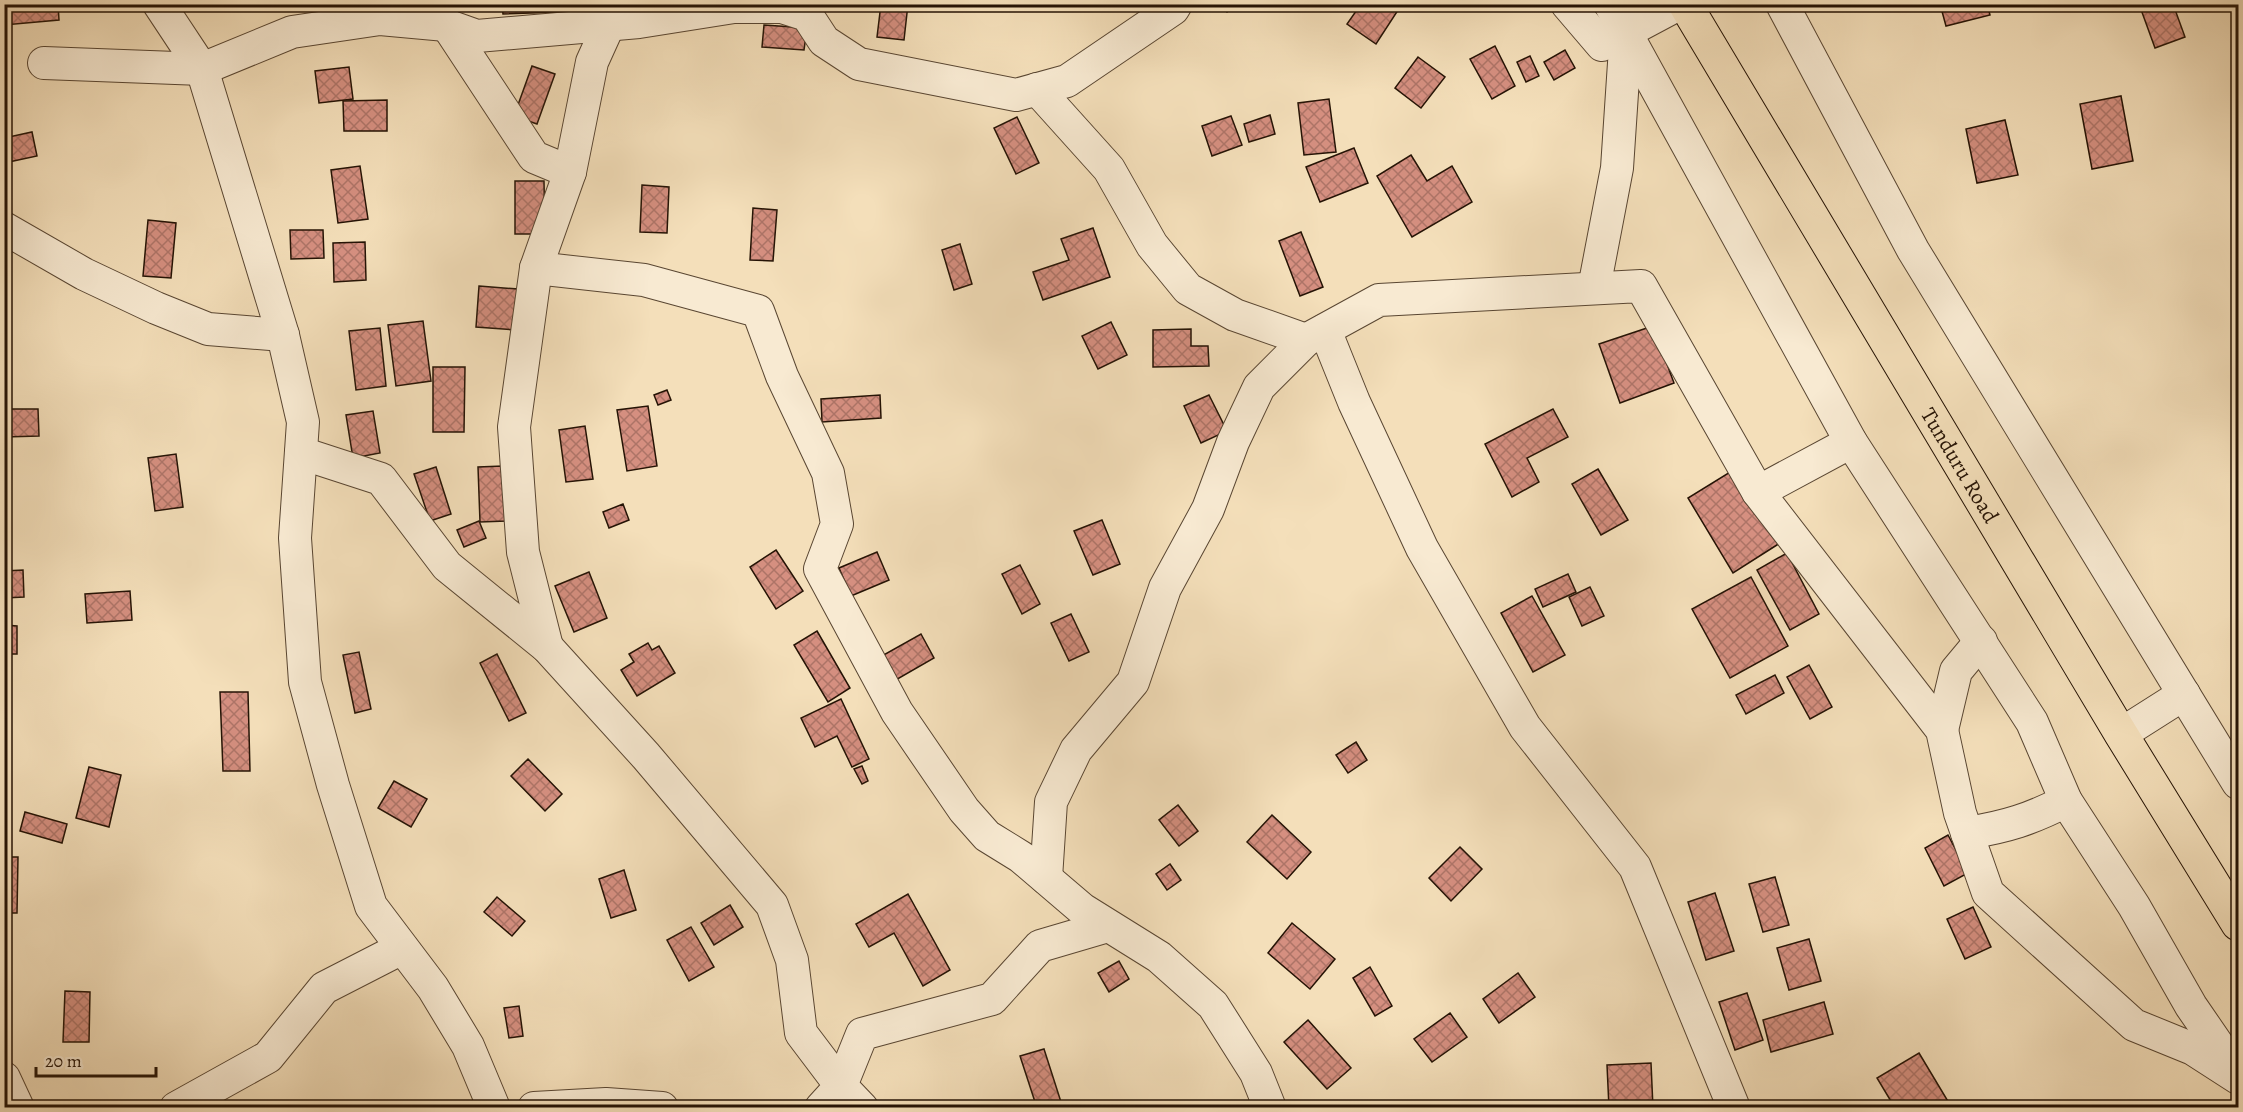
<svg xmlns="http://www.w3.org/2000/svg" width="2243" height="1112" font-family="Alegreya,serif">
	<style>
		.building { fill: url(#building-cross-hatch); stroke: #251305; stroke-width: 1.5 }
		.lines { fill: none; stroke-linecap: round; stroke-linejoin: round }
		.minor-casing { stroke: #594632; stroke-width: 34 }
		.trunk-casing { stroke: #251305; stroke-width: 35 }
		.minor { stroke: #f8ead2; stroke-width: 32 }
		.trunk { stroke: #f4dfba; stroke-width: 33 }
		.labels { text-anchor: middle; stroke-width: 6; stroke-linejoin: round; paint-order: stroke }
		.street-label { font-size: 22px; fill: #251305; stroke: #f8ead2 }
	</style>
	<defs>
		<pattern id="building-cross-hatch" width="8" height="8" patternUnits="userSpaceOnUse" patternTransform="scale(1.5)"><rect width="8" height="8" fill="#d58f80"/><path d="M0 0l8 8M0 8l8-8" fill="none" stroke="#ad7467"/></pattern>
	</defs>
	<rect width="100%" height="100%" fill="#f4dfba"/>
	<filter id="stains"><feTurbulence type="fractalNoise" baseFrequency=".00333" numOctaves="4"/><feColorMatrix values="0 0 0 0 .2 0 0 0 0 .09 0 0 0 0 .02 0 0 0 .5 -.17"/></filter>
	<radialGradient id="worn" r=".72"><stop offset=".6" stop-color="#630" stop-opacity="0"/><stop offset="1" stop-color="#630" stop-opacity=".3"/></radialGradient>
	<g class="building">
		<polygon points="4,4 58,4 59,20 4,25"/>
		<polygon points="502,4 561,4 561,12 503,14"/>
		<polygon points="881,4 908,4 904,40 877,37"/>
		<polygon points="1216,4 1232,4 1227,12"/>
		<polygon points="1361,4 1402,4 1376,44 1347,24"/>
		<polygon points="1940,4 1987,4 1990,15 1946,26"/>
		<polygon points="2139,4 2173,4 2185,37 2155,48"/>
		<polygon points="764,25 807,28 804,50 762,47"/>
		<polygon points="1495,46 1515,86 1492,99 1470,59"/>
		<polygon points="1565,50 1575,68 1554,80 1544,62"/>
		<polygon points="1530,56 1539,76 1526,82 1517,62"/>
		<polygon points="1418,57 1445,77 1421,108 1395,88"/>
		<polygon points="532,66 555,74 537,124 514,116"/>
		<polygon points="349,67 353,99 319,103 315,71"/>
		<polygon points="2121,96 2133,161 2092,169 2080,104"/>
		<polygon points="1329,99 1336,152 1304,155 1298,103"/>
		<polygon points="387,100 387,131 344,131 343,101"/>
		<polygon points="1270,115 1275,134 1249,142 1244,124"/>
		<polygon points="1231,116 1242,145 1212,156 1202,126"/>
		<polygon points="1017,117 1039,163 1016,174 994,128"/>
		<polygon points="2005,120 2018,175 1977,183 1966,129"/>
		<polygon points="32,132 37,156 4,163 4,138"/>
		<polygon points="1354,148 1368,183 1320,202 1306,167"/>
		<polygon points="1411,155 1427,181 1452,166 1472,202 1412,237 1377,176"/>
		<polygon points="360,166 368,219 338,223 331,170"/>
		<polygon points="515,181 544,181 545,234 515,234"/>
		<polygon points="642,185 669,187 667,233 640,232"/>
		<polygon points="753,208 777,210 773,261 750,260"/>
		<polygon points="148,220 176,223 171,278 143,276"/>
		<polygon points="1093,228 1110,277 1043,300 1033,272 1069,260 1061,239"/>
		<polygon points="290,230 323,230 324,258 291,259"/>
		<polygon points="1301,232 1323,287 1300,296 1279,241"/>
		<polygon points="365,242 366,280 334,282 333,243"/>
		<polygon points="960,244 972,284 954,290 942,250"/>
		<polygon points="479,286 518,289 515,330 476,327"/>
		<polygon points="423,321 431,381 396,386 388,325"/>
		<polygon points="1111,322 1127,355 1098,369 1082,336"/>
		<polygon points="1653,326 1674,383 1620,403 1599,344"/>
		<polygon points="380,328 386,386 356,390 349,331"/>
		<polygon points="1191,329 1191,346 1208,346 1209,366 1153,367 1153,330"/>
		<polygon points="433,367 465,367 464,432 433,432"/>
		<polygon points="667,390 671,400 658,405 654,395"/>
		<polygon points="880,395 881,418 822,422 821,399"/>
		<polygon points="1209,395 1227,431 1201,443 1184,406"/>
		<polygon points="648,406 657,466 627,471 617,410"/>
		<polygon points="4,409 38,409 39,436 4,437"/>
		<polygon points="1553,409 1568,437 1527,458 1539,482 1512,497 1485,444"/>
		<polygon points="373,411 380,453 353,458 346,415"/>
		<polygon points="585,426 593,479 566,482 559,430"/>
		<polygon points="176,454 183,507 155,511 148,458"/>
		<polygon points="503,466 506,521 480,522 478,467"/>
		<polygon points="436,467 451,514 430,521 414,474"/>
		<polygon points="1598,469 1628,520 1601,535 1572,484"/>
		<polygon points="1735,469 1780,543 1733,573 1688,498"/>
		<polygon points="623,504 629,520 609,528 603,512"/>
		<polygon points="1102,520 1120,564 1093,575 1074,531"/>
		<polygon points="479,521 486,538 464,547 457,530"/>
		<polygon points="776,550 803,591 776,609 750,567"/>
		<polygon points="877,552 889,580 851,596 839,568"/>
		<polygon points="1787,553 1819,614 1790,630 1757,570"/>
		<polygon points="1020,565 1040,604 1022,614 1002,574"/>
		<polygon points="23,570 24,597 4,598 4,571"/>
		<polygon points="589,572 607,618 574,632 555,586"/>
		<polygon points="1568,574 1576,592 1543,607 1535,589"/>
		<polygon points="1751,577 1788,646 1730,678 1692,609"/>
		<polygon points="1590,587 1604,616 1582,626 1569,597"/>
		<polygon points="130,591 132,620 87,623 85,594"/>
		<polygon points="1532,596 1565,655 1533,672 1501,613"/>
		<polygon points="1071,614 1089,652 1069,661 1051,623"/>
		<polygon points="4,625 17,626 17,654 4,654"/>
		<polygon points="817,631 850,688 828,702 794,645"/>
		<polygon points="921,634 934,658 894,681 880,657"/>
		<polygon points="648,643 652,650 659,646 675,673 637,696 621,670 634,662 629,654"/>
		<polygon points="359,652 371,709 355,713 343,655"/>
		<polygon points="497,654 526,713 509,721 480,663"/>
		<polygon points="1809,665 1832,707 1810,719 1787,677"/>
		<polygon points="1775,675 1784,693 1746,714 1736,695"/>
		<polygon points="220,692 248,692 250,771 223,771"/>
		<polygon points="841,699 869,759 852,767 837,736 815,747 801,718"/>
		<polygon points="1356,742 1367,760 1348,773 1336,755"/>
		<polygon points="528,759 562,794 545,811 511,776"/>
		<polygon points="862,766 868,781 862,784 854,769"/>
		<polygon points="89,767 121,775 109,827 76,818"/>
		<polygon points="394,781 427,799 411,827 378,808"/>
		<polygon points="1178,805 1198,831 1179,846 1159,820"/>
		<polygon points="25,812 67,824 62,843 20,831"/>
		<polygon points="1272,815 1311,852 1287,879 1247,842"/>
		<polygon points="1948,835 1968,873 1944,886 1925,848"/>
		<polygon points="1460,847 1482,869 1451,901 1429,878"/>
		<polygon points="4,857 18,857 17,913 4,913"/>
		<polygon points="1170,864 1181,880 1167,890 1156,874"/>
		<polygon points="624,870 636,910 611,918 599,879"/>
		<polygon points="1775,877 1789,925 1763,932 1749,884"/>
		<polygon points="1715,893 1734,951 1706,960 1688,902"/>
		<polygon points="908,894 950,970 923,986 894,933 869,947 856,924"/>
		<polygon points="497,897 525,921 512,936 484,912"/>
		<polygon points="730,905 743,927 714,945 701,923"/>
		<polygon points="1973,907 1991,947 1965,959 1947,919"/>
		<polygon points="1292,923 1335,959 1310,989 1268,953"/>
		<polygon points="691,927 714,967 689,981 667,940"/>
		<polygon points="1809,939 1821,981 1789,990 1777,948"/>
		<polygon points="1119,961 1129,979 1109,992 1098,973"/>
		<polygon points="1370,967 1392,1006 1375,1016 1353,978"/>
		<polygon points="1518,973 1535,997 1499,1023 1483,999"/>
		<polygon points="65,991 90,992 89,1042 63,1042"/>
		<polygon points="1747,993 1763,1040 1735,1050 1719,1002"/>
		<polygon points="1824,1002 1833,1034 1771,1052 1763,1020"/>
		<polygon points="519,1006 523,1036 509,1038 504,1008"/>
		<polygon points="1450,1013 1467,1037 1432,1062 1414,1039"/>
		<polygon points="1308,1020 1351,1068 1327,1089 1284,1042"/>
		<polygon points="1044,1049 1061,1102 1037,1108 1020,1056"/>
		<polygon points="1919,1053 1952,1108 1895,1108 1877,1078"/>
		<polygon points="1651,1063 1653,1108 1609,1108 1607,1065"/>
	</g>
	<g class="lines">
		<defs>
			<g id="minor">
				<polyline points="159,4 202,69 283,335 303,422 295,538 305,682 333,785 371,906 433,988 468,1046 494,1108"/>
				<polyline points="1567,4 1602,45 1679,4"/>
				<polyline points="1610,4 1851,442 2032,722 2066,801 2134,906 2191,1006 2235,1070"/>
				<polyline points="1782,4 1913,250 2238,783"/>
				<polyline points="443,19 534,157 570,172"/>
				<polyline points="44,63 202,69 292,32 380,19 446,25 477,36 639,22 734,7 782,7 807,15 824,41 859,64 1016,95 1067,81 1173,9 1176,4"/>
				<polyline points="1037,89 1109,169 1152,245 1188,289 1235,315 1306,340"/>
				<polyline points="4,228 84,274 156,308 208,329 283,335"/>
				<polyline points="536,268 644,280 758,311 782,376 828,473 837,524 820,569 897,712 964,810 987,836 1021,857 1082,909 1159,957 1213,1005 1256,1073 1270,1108"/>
				<polyline points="1594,288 1617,168 1626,33"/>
				<polyline points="1325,330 1354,402 1422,548 1525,727 1635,867 1734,1108"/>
				<polyline points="301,453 381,479 447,566 547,647 646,756 772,905 792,960 801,1033 841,1086 821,1108"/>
				<polyline points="1758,492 1851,442"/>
				<polyline points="547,647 523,552 514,427 536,268 570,172 592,62 616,9"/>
				<polyline points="1942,730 1956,671 1981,641"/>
				<polyline points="2121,734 2184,694"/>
				<path d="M1967,833C2006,827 2031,819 2066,801"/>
				<polyline points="1046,878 1051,802 1076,750 1133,682 1165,588 1208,509 1233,442 1259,387 1306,340 1379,300 1641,286 1758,492 1942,730 1960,813 1988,893 2134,1025 2193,1049 2238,1078"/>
				<polyline points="4,1078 18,1108"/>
				<polyline points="176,1108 268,1057 324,988 402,948"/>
				<polyline points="534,1108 606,1104 662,1108"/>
				<polyline points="862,1108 841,1086 862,1034 992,999 1040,946 1108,926"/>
			</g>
			<g id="trunk">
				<path id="s1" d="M1685,4L2121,734L2238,924"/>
			</g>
		</defs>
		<use href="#minor" class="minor-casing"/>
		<use href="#trunk" class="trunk-casing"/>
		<use href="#minor" class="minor"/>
		<use href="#trunk" class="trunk"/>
	</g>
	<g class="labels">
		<g class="street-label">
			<text dy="8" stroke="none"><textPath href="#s1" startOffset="537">Tunduru Road</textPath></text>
		</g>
	</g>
	<rect width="2243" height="1112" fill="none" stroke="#f4dfba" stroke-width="24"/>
	<rect x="6" y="6" width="2231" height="1100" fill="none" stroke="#251305" stroke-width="3"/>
	<rect x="12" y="12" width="2219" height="1088" fill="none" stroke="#251305" stroke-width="1.5"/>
	<path d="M36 1067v9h120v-9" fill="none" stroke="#251305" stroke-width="3"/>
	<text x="45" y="1067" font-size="18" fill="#251305" stroke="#f8ead2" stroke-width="4.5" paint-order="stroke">20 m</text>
	<rect width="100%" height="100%" filter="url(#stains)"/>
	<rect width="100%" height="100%" fill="url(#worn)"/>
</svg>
